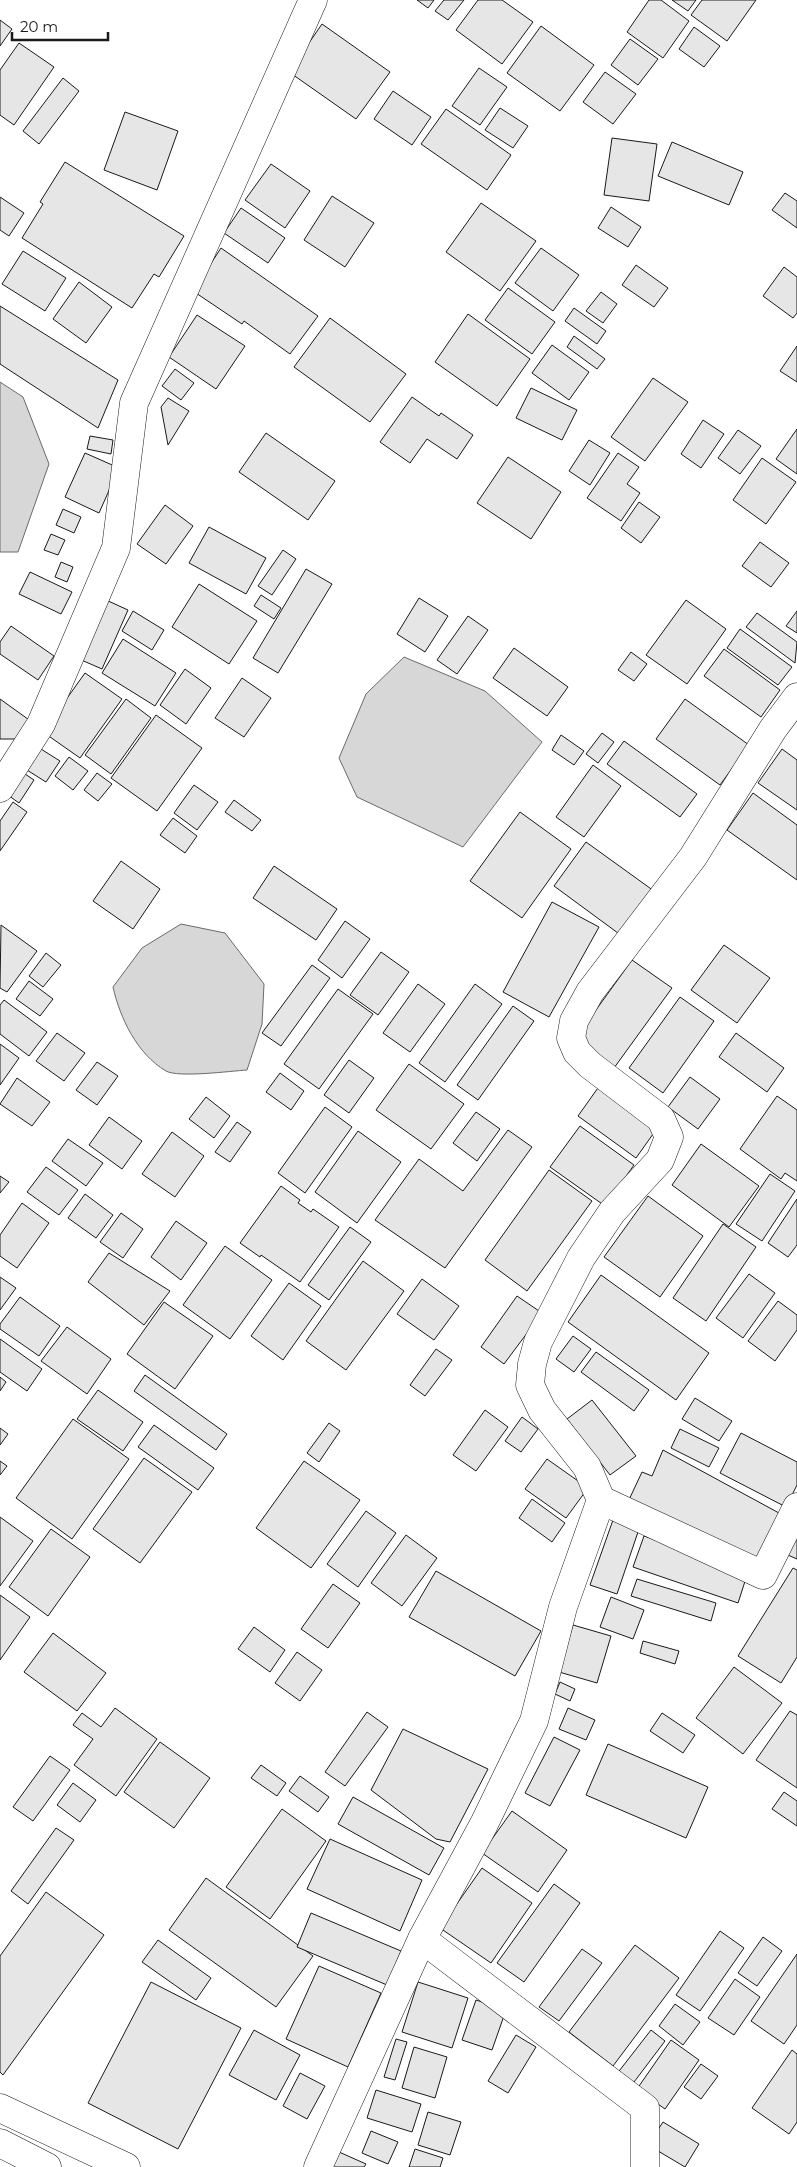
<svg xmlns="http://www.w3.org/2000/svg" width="797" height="2167" font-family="Montserrat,sans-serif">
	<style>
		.water { fill: #d7d7d7; stroke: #6a6a6a }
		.building { fill: #e6e6e6; stroke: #1a1a1a }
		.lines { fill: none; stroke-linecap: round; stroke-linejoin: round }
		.minor-casing { stroke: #1a1a1a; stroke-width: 29 }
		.highway-casing { stroke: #1a1a1a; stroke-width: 29 }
		.minor { stroke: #fff; stroke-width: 28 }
		.highway { stroke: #fff; stroke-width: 28 }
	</style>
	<rect width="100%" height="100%" fill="#fff"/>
	<g class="water">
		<polygon points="0,382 23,397 49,464 18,552 0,552"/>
		<polygon points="404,657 485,691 542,742 463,847 357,797 339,758 366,694"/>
		<path d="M181,924L225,933L264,984L262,1024L247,1070C231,1071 178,1078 166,1071C137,1054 120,1018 113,987L142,948Z"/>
	</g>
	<g class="building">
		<polygon points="417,0 434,0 428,8"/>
		<polygon points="444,0 464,0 448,20 435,11"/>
		<polygon points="478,0 502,0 533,22 502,64 456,30"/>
		<polygon points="649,0 661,0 689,21 663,58 627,32"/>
		<polygon points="672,0 696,0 688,11"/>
		<polygon points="702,0 756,0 727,41 691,15"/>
		<polygon points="0,20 12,29 0,46"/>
		<polygon points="322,24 390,72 356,119 289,72"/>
		<polygon points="541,26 594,65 560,111 507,73"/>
		<polygon points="694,27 720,46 704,67 679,49"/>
		<polygon points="630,39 658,59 638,85 611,65"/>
		<polygon points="19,43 54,67 14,125 0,115 0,70"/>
		<polygon points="479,68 507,87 480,125 452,106"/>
		<polygon points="605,72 636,94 613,124 583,102"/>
		<polygon points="63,78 79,91 39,144 23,131"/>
		<polygon points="393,91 431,117 412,145 374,119"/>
		<polygon points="500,108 528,126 513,148 485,130"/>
		<polygon points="446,109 511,155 487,190 421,144"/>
		<polygon points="125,112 178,131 157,190 104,170"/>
		<polygon points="612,138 657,144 649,201 604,195"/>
		<polygon points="672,142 743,172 729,205 658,176"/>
		<polygon points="65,162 184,236 159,277 154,274 132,308 22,238 43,204 40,202"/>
		<polygon points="271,164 310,191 285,228 245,200"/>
		<polygon points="785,193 797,201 797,228 772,210"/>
		<polygon points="332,196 374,223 345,267 304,240"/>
		<polygon points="0,197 24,213 9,236 0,230"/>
		<polygon points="481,203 536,241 500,291 446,252"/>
		<polygon points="611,207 641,227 628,247 598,228"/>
		<polygon points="241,208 285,238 268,263 224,233"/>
		<polygon points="221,248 318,316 290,354 244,321 242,324 193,291"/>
		<polygon points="541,248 579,275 553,311 515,283"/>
		<polygon points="23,251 66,278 45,311 2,284"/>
		<polygon points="636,265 668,288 654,307 622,285"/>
		<polygon points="784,267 797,277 797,313 793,318 763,296"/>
		<polygon points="79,282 112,307 86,343 53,319"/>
		<polygon points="508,288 555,322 532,354 485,320"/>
		<polygon points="601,292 617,304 603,323 586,311"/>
		<polygon points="0,306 118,380 98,428 0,364"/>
		<polygon points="574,308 606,331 597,344 565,321"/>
		<polygon points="468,314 530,359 497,406 435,362"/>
		<polygon points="197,315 245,346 216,389 169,357"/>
		<polygon points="330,318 406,374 370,422 294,367"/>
		<polygon points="574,336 605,359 597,369 567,347"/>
		<polygon points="552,345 589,372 569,400 532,373"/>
		<polygon points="797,346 797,382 780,371"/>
		<polygon points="175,369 194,383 181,400 162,386"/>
		<polygon points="653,378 688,402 645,461 611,437"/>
		<polygon points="531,388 577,410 562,440 516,418"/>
		<polygon points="412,397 439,416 441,413 473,435 457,459 427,439 410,463 380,442"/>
		<polygon points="168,398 189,411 168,445 161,407"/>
		<polygon points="703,420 724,434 701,468 681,454"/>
		<polygon points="797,429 797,474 776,459"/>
		<polygon points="738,430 761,446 740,474 718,458"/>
		<polygon points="266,433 335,481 308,520 239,472"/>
		<polygon points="90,436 113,440 111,454 87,449"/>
		<polygon points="589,440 610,453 590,485 569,471"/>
		<polygon points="85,453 119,468 99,513 65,497"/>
		<polygon points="618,453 639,467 627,484 640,493 621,521 587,498"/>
		<polygon points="508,457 561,492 531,539 477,503"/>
		<polygon points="762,458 796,482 766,524 733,500"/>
		<polygon points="639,502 660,517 641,543 621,528"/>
		<polygon points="165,505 193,526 166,564 137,544"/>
		<polygon points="63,509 81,517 74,533 56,525"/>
		<polygon points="209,527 266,558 246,594 189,563"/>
		<polygon points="51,534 65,540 58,555 44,550"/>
		<polygon points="760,542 789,563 771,587 742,566"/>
		<polygon points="283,550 296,559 272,595 258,586"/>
		<polygon points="61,562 73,567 67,582 55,577"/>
		<polygon points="306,569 332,584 278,673 253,658"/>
		<polygon points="30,572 72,592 61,614 19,594"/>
		<polygon points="199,584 257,621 229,664 172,627"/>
		<polygon points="261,595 281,608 274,619 254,606"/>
		<polygon points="419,598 448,616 425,652 397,634"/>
		<polygon points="106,600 128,610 102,669 79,659"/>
		<polygon points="686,600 726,629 687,684 646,655"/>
		<polygon points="133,611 164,630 152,650 122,631"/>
		<polygon points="797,611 797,633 786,626"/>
		<polygon points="757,613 797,642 795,663 746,627"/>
		<polygon points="468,616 488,630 457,674 437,660"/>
		<polygon points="11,626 54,656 38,680 0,654 0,642"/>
		<polygon points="740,629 792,667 778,685 727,648"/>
		<polygon points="123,639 176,673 155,706 102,673"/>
		<polygon points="514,648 568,687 547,716 493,678"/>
		<polygon points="724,649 780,690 761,717 704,676"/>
		<polygon points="631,652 647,664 634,681 618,670"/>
		<polygon points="185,669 211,688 186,724 160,705"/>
		<polygon points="85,673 122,699 80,758 43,732"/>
		<polygon points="242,678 271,698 244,737 215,718"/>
		<polygon points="0,699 32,722 20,739 0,739"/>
		<polygon points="126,699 151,718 111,774 85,755"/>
		<polygon points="685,699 749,745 720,785 656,739"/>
		<polygon points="156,715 202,748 157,811 111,778"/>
		<polygon points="602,733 614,742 598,763 586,754"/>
		<polygon points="561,735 584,751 574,765 552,750"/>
		<polygon points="624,741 697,794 680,817 607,764"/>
		<polygon points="33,744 60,761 46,782 19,765"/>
		<polygon points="782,749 797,760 797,810 758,783"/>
		<polygon points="69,757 88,771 73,790 55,776"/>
		<polygon points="593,765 621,786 584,837 556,817"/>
		<polygon points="16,768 34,780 19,803 1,790"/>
		<polygon points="97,773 112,784 98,801 84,790"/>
		<polygon points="194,785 218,802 197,830 174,813"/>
		<polygon points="753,793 797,825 797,880 727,830"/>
		<polygon points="234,800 261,820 252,831 225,812"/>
		<polygon points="13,802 27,812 0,851 0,821"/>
		<polygon points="520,812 571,849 522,918 470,881"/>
		<polygon points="173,818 197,836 185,853 160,835"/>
		<polygon points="586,842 654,891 622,936 554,886"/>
		<polygon points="121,861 160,889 133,929 93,901"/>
		<polygon points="274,866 337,909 316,940 253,898"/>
		<polygon points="552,902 599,927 549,1017 503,992"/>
		<polygon points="345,921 370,939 342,978 318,960"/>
		<polygon points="1,925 37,951 7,992 0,988"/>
		<polygon points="724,945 770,978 737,1023 691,990"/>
		<polygon points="381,952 409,972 378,1015 350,995"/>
		<polygon points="46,953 61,965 43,987 29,976"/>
		<polygon points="632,960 672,988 614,1068 575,1039"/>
		<polygon points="312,965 330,978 281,1046 262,1033"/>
		<polygon points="29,981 53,999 40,1016 16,999"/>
		<polygon points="418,984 445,1004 410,1052 383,1033"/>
		<polygon points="475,984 502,1004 445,1082 419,1063"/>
		<polygon points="338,989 373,1014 319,1089 284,1064"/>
		<polygon points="680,997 714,1021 663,1093 629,1068"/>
		<polygon points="4,1000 47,1032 29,1056 0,1034 0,1005"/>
		<polygon points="513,1006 534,1021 478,1100 457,1085"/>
		<polygon points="57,1033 85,1053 64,1081 36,1061"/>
		<polygon points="736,1033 784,1068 767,1092 719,1057"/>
		<polygon points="0,1044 19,1058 0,1085"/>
		<polygon points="349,1060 374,1078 349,1113 324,1095"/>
		<polygon points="97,1062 118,1076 97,1105 76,1090"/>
		<polygon points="409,1064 464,1104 431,1149 376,1110"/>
		<polygon points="280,1073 304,1091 291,1110 266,1092"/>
		<polygon points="690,1077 720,1099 698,1129 668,1107"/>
		<polygon points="17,1078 50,1102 32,1126 0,1104"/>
		<polygon points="600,1085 658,1127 636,1158 578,1116"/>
		<polygon points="777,1096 797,1110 797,1181 785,1173 781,1179 740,1149"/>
		<polygon points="206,1097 230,1116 214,1138 189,1119"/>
		<polygon points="325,1107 352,1127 305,1193 278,1173"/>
		<polygon points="476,1112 500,1129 477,1161 453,1143"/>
		<polygon points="109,1117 142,1141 122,1169 89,1145"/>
		<polygon points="237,1122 251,1132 230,1162 215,1152"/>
		<polygon points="580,1126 634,1165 605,1206 550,1167"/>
		<polygon points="508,1130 532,1147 445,1268 375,1220 419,1159 463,1191"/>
		<polygon points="358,1131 401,1162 357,1223 315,1192"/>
		<polygon points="172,1132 204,1156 175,1197 142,1174"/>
		<polygon points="68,1139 103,1163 86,1186 52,1161"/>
		<polygon points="701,1144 759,1186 729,1227 672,1185"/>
		<polygon points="46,1167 78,1190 59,1215 27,1192"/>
		<polygon points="549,1170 592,1201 527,1291 485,1260"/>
		<polygon points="770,1174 795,1191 762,1241 736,1224"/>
		<polygon points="0,1176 9,1182 0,1193"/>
		<polygon points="281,1186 300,1200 298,1203 311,1212 313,1209 339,1227 300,1282 261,1255 260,1257 240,1243"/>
		<polygon points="85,1194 113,1215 96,1238 68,1218"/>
		<polygon points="648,1196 703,1236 660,1297 604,1257"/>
		<polygon points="797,1199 797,1245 788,1257 768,1243"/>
		<polygon points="22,1203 49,1223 17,1268 0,1256 0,1235"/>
		<polygon points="121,1213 143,1229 123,1258 100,1242"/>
		<polygon points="176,1221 207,1243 181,1280 151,1257"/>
		<polygon points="723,1224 756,1247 706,1321 673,1298"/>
		<polygon points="350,1227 371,1242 329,1300 308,1285"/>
		<polygon points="225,1246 272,1280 230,1339 183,1305"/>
		<polygon points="109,1253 170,1291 144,1325 88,1282"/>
		<polygon points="363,1261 404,1291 346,1370 306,1341"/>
		<polygon points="749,1274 775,1293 743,1338 716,1318"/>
		<polygon points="601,1275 709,1353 676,1400 568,1322"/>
		<polygon points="0,1277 16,1288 0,1310"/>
		<polygon points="422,1279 459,1306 434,1340 397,1314"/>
		<polygon points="289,1283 321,1306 283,1360 251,1336"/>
		<polygon points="517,1296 542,1313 504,1364 481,1347"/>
		<polygon points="20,1297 60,1326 39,1356 0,1329 0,1324"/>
		<polygon points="778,1301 797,1315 797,1330 775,1361 748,1341"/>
		<polygon points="164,1302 213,1336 175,1389 127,1354"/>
		<polygon points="67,1327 111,1359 87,1394 41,1361"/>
		<polygon points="573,1336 591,1349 574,1372 556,1359"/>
		<polygon points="0,1339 42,1369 27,1391 0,1372"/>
		<polygon points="436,1349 452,1360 425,1396 410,1385"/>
		<polygon points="596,1352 649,1390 634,1411 581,1372"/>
		<polygon points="145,1375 227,1434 216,1450 134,1391"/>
		<polygon points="0,1377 6,1382 0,1391"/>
		<polygon points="98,1390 143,1422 123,1451 77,1419"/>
		<polygon points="695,1398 732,1421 719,1441 682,1419"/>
		<polygon points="592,1400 636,1456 610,1475 567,1419"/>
		<polygon points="485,1410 508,1427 476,1471 453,1455"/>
		<polygon points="522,1417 538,1429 521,1452 505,1441"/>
		<polygon points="73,1419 129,1459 72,1539 16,1498"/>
		<polygon points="329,1423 340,1431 319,1462 307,1453"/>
		<polygon points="154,1425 214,1468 198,1490 138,1447"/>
		<polygon points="0,1428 8,1434 0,1445"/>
		<polygon points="680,1429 719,1448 709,1467 671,1448"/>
		<polygon points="741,1433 797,1462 797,1485 786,1507 720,1473"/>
		<polygon points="663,1450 779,1513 757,1563 627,1504 642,1472 652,1476"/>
		<polygon points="144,1458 192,1492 140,1563 93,1529"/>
		<polygon points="547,1459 588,1488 566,1518 525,1489"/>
		<polygon points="0,1461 7,1466 0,1475"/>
		<polygon points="304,1461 360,1500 311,1568 256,1528"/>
		<polygon points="532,1499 565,1523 552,1542 519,1518"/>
		<polygon points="366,1511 396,1533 358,1587 327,1564"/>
		<polygon points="0,1517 33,1541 0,1586"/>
		<polygon points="613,1520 639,1529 617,1594 590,1585"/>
		<polygon points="797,1524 797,1559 781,1552"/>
		<polygon points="51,1529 90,1557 48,1616 9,1587"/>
		<polygon points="406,1535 437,1558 402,1606 371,1583"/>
		<polygon points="644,1536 748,1572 738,1603 633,1567"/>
		<polygon points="793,1568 797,1570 797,1657 781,1683 738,1656"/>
		<polygon points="436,1571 541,1631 515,1676 409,1617"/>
		<polygon points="637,1579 716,1603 711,1621 631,1596"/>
		<polygon points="333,1584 360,1603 328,1648 301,1629"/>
		<polygon points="0,1595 30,1617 0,1660"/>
		<polygon points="611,1597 644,1610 633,1639 600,1627"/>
		<polygon points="573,1625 611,1636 597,1683 559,1672"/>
		<polygon points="254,1627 285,1650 270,1672 238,1649"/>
		<polygon points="53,1633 106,1673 77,1711 24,1672"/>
		<polygon points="643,1641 679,1651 675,1664 640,1653"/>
		<polygon points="297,1652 322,1670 300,1701 275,1683"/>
		<polygon points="734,1667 782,1703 743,1754 696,1718"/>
		<polygon points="560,1682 575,1689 570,1701 555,1694"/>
		<polygon points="115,1708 157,1739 116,1796 74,1765 93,1739 73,1725 82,1713 101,1727"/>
		<polygon points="568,1708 595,1720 586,1740 559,1729"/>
		<polygon points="790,1711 797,1715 797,1788 756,1760"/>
		<polygon points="367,1712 388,1727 345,1786 325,1772"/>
		<polygon points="662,1713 695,1735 683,1753 650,1731"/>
		<polygon points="403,1729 488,1769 450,1842 436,1839 371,1790"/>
		<polygon points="554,1737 580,1750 550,1806 525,1793"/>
		<polygon points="160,1742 210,1778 174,1828 124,1792"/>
		<polygon points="608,1744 708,1787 686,1838 586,1795"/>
		<polygon points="50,1756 70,1770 33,1821 13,1807"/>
		<polygon points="261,1765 286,1783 277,1796 251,1778"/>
		<polygon points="300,1776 329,1797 318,1812 289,1791"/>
		<polygon points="73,1783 96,1800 80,1822 57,1805"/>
		<polygon points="784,1792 797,1801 797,1826 772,1809"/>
		<polygon points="353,1797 444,1848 429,1875 338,1824"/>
		<polygon points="282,1809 326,1841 270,1919 226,1887"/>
		<polygon points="512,1811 567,1850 538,1892 482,1853"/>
		<polygon points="56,1828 74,1840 28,1904 11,1891"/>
		<polygon points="330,1839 422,1880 400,1931 307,1889"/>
		<polygon points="482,1868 532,1903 491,1963 440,1928"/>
		<polygon points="206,1878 313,1956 276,2007 169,1930"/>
		<polygon points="554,1884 580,1903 524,1982 497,1963"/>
		<polygon points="46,1892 104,1935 3,2075 0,2072 0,1956"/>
		<polygon points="311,1913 401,1951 387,1985 297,1947"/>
		<polygon points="720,1931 744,1948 700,2011 676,1995"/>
		<polygon points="763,1937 782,1951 757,1986 738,1973"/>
		<polygon points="158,1940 211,1978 196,2000 142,1962"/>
		<polygon points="635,1945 679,1978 613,2066 569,2032"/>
		<polygon points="582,1949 602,1963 559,2021 539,2007"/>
		<polygon points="797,1954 797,2025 784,2044 751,2021"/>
		<polygon points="319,1966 381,1993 348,2067 286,2039"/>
		<polygon points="735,1979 760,1997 734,2035 708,2018"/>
		<polygon points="151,1982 241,2028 178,2149 88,2103"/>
		<polygon points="418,1982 468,1998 452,2048 402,2032"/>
		<polygon points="476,2000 506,2010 492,2050 462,2040"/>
		<polygon points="675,2004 700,2022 683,2045 659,2026"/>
		<polygon points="254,2030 300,2055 276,2100 229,2075"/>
		<polygon points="651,2030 665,2041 631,2086 616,2075"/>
		<polygon points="516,2035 536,2047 508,2093 488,2081"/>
		<polygon points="396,2039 407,2042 395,2080 384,2077"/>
		<polygon points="671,2040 699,2060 665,2109 637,2089"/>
		<polygon points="414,2047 447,2057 435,2098 402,2088"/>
		<polygon points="792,2050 797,2054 797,2122 789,2134 752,2108"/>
		<polygon points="701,2064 718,2076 701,2099 684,2087"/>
		<polygon points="300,2073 325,2086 307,2119 283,2106"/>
		<polygon points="376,2090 421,2104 412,2132 367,2118"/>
		<polygon points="428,2112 461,2122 450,2155 418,2145"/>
		<polygon points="663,2122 699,2144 685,2167 648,2145"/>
		<polygon points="371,2131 398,2142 388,2164 362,2153"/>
		<polygon points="415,2149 443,2158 440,2167 409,2167"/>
		<polygon points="339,2152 366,2164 364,2167 333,2167"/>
	</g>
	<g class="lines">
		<defs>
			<g id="minor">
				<polyline points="0,788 41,724 116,548 134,403 313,0"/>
				<polyline points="601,1500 763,1575 797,1507"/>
				<polyline points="422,1939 645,2108 645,2167"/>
				<polyline points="318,2167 422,1939 484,1824 534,1721 563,1607 601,1500 587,1467 542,1410 530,1385 532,1364 538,1342 581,1258 612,1212 660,1160 669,1137 661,1119 590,1065 577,1052 571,1038 574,1021 590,992 693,857 773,729 797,697"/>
			</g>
			<g id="highway">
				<polyline points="0,2108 126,2167"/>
				<polyline points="0,2143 47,2167"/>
			</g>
		</defs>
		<use href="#minor" class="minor-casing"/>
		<use href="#highway" class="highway-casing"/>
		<use href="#minor" class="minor"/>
		<use href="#highway" class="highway"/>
	</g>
	<path d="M12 32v8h96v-8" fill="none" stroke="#1a1a1a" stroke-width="2.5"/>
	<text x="20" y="32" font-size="15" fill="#1a1a1a" stroke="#ffffff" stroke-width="4" paint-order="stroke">20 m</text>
</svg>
